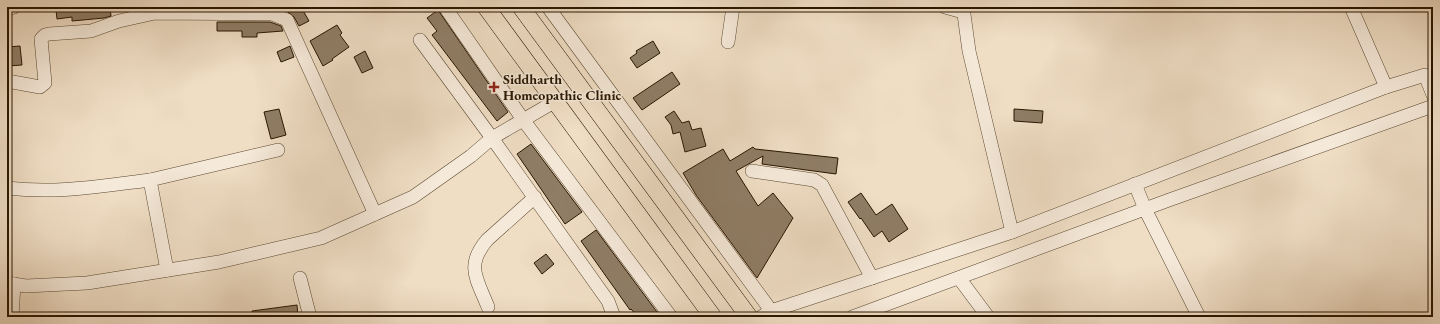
<svg xmlns="http://www.w3.org/2000/svg" width="1440" height="324" font-family="'EB Garamond',serif">
	<style>
		.building { fill: #8f7d66; stroke: #281600 }
		.lines { fill: none; stroke-linecap: round; stroke-linejoin: round }
		.minor-casing { stroke: #5a4831; stroke-width: 14 }
		.major-casing { stroke: #281600; stroke-width: 18 }
		.minor { stroke: #f5e9d9; stroke-width: 13 }
		.major { stroke: #efddc4; stroke-width: 17 }
		.poi-dot { fill: #8f2418; stroke: #f5e9d9; stroke-width: 1.5 }
		.labels { text-anchor: middle; stroke-width: 3; stroke-linejoin: round; paint-order: stroke }
		.poi-label { font-size: 14px; font-weight: bold; fill: #281600; stroke: #f5e9d9; text-anchor: start }
	</style>
	<rect width="100%" height="100%" fill="#efddc4"/>
	<filter id="stains"><feTurbulence type="fractalNoise" baseFrequency=".005" numOctaves="4"/><feColorMatrix values="0 0 0 0 .2 0 0 0 0 .09 0 0 0 0 .02 0 0 0 .5 -.17"/></filter>
	<radialGradient id="worn" r=".72"><stop offset=".6" stop-color="#630" stop-opacity="0"/><stop offset="1" stop-color="#630" stop-opacity=".3"/></radialGradient>
	<g class="building">
		<polygon points="78,7 110,7 111,16 104,18 72,21 72,17 57,19 56,10"/>
		<polygon points="285,7 301,7 309,21 299,26 294,17 288,12"/>
		<polygon points="438,10 508,112 497,121 432,35 437,31 427,18"/>
		<polygon points="217,22 270,22 281,26 283,31 257,33 257,37 242,37 242,31 217,31"/>
		<polygon points="337,25 342,33 340,35 349,47 332,59 333,60 323,66 310,41"/>
		<polygon points="653,41 660,53 637,68 630,58 637,53 636,51"/>
		<polygon points="20,46 22,65 7,66 7,47"/>
		<polygon points="290,46 294,57 281,62 277,52"/>
		<polygon points="365,51 373,68 362,73 354,57"/>
		<polygon points="672,72 680,84 642,110 633,98"/>
		<polygon points="279,109 286,135 271,139 264,112"/>
		<polygon points="1014,109 1043,111 1042,123 1014,121"/>
		<polygon points="674,111 682,123 689,121 692,130 701,128 706,146 685,152 680,132 673,134 671,125 665,117"/>
		<polygon points="531,144 582,212 565,224 517,154"/>
		<polygon points="753,147 755,149 838,158 836,174 762,164 763,156 736,171 758,206 773,193 793,218 757,278 696,195 683,173 723,149 730,161"/>
		<polygon points="861,193 876,215 892,204 908,229 889,242 882,231 874,237 861,218 860,219 848,202"/>
		<polygon points="596,230 657,312 651,317 638,317 631,309 630,310 581,241"/>
		<polygon points="546,254 554,264 542,274 534,263"/>
		<polygon points="297,305 298,317 252,317 252,311"/>
	</g>
	<g class="lines">
		<defs>
			<g id="minor">
				<polyline points="445,7 524,121 671,317"/>
				<polyline points="548,7 775,316"/>
				<polyline points="945,7 963,12"/>
				<polyline points="963,7 969,51 1012,232"/>
				<polyline points="1351,7 1386,87"/>
				<polyline points="7,9 14,7"/>
				<polyline points="420,40 492,138 608,301 614,317"/>
				<polyline points="728,42 733,7"/>
				<polyline points="7,81 40,87 45,83 41,39 45,35 49,34 91,31 119,21 155,13 272,14 287,20 375,214"/>
				<polyline points="752,171 814,180 822,185 872,278"/>
				<polyline points="1135,184 1145,209 1199,317"/>
				<path d="M7,188C55,194 102,186 150,180"/>
				<polyline points="167,270 150,180 278,150"/>
				<polyline points="300,278 310,317"/>
				<polyline points="959,278 988,317"/>
				<polyline points="7,283 26,286 87,283 219,262 321,238 413,197 471,156 492,138 554,102"/>
				<path d="M488,307C477,279 465,266 487,240L535,197"/>
				<polyline points="12,317 14,284"/>
				<polyline points="761,317 771,311 1012,232 1386,87 1425,75 1433,95"/>
				<polyline points="852,317 1169,200 1433,106"/>
			</g>
			<g id="major">
				<polyline points="486,7 713,317"/>
				<polyline points="521,7 749,317"/>
			</g>
		</defs>
		<use href="#minor" class="minor-casing"/>
		<use href="#major" class="major-casing"/>
		<use href="#minor" class="minor"/>
		<use href="#major" class="major"/>
	</g>
	<path class="poi-dot" d="M492 81h4v4h4v4h-4v4h-4v-4h-4v-4h4z"/>
	<g class="labels">
		<g class="poi-label">
			<text x="503" y="84">Siddharth<tspan x="503" dy="16">Homeopathic Clinic</tspan></text>
		</g>
	</g>
	<rect width="1440" height="324" fill="none" stroke="#efddc4" stroke-width="24"/>
	<rect x="8" y="8" width="1424" height="308" fill="none" stroke="#281600" stroke-width="2"/>
	<rect x="12" y="12" width="1416" height="300" fill="none" stroke="#281600"/>
	<rect width="100%" height="100%" filter="url(#stains)"/>
	<rect width="100%" height="100%" fill="url(#worn)"/>
</svg>
